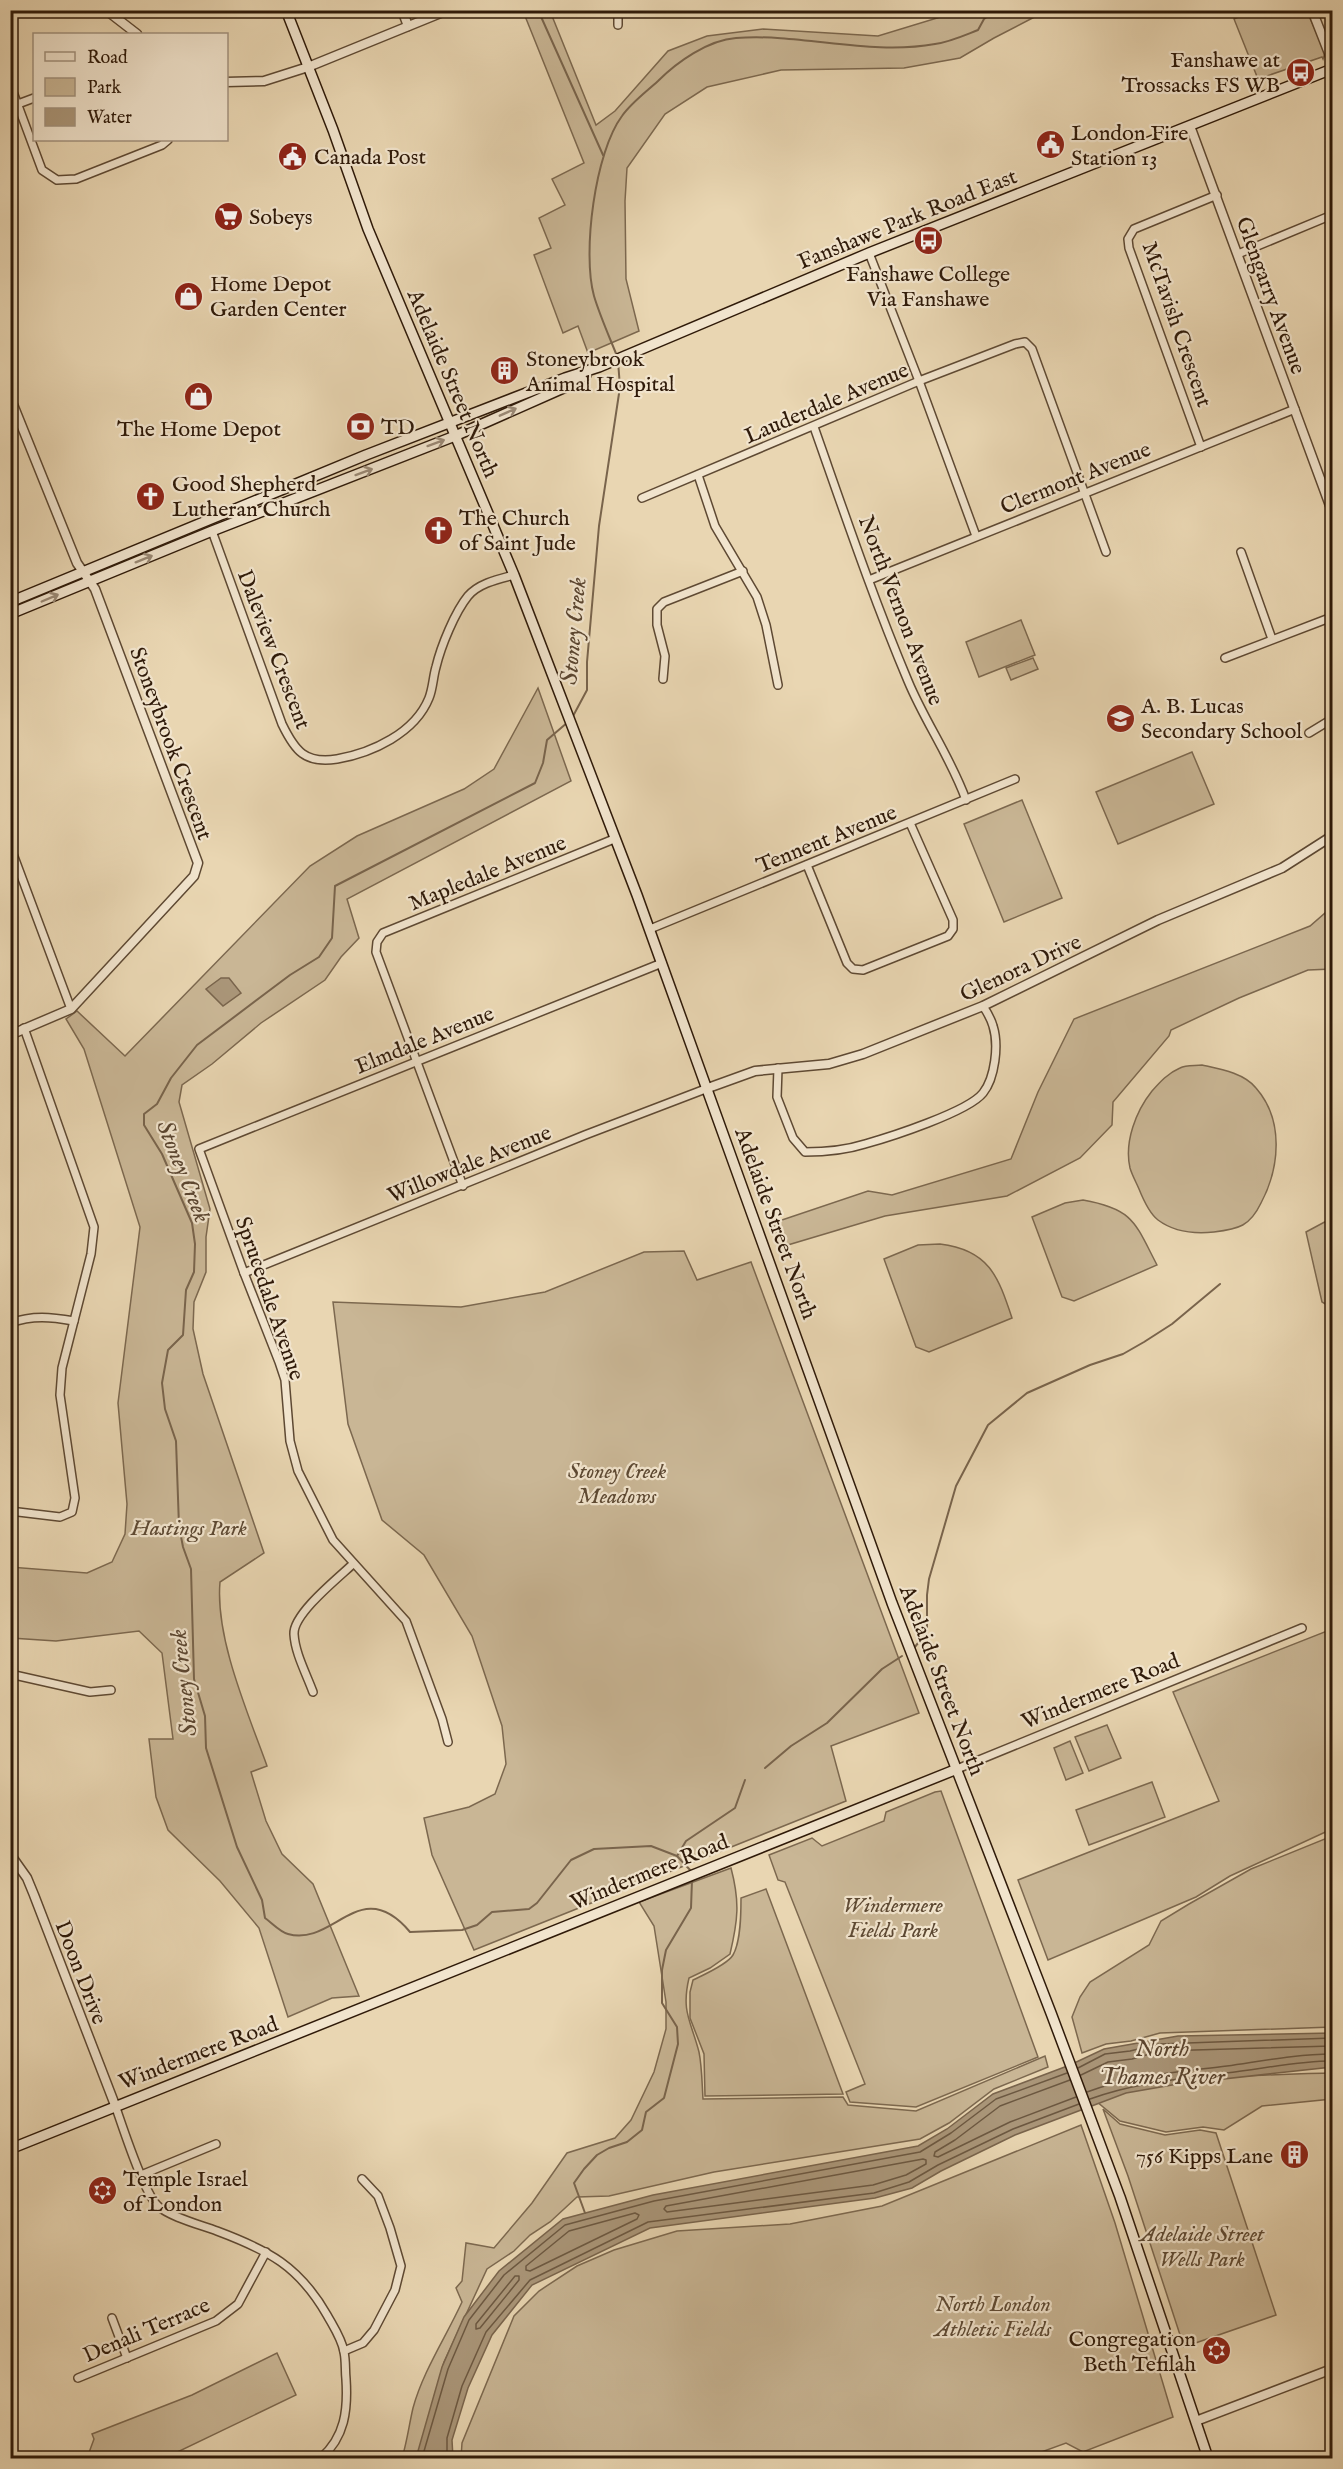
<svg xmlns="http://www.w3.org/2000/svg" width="1343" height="2469" font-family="'IM FELL English',serif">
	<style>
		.green { fill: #c9b695; stroke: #7c684f; stroke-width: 1.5 }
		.water { fill: #aa9679; stroke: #79644c; stroke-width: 1.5 }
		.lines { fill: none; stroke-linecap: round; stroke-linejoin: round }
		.shore { stroke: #6c5841; stroke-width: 1.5 }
		.stream { stroke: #79644c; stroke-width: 2 }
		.minor-casing { stroke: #5e4933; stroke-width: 10 }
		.tertiary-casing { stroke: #5e4933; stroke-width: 11 }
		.secondary-casing { stroke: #2f1a09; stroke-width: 12 }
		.minor { stroke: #f1e4cd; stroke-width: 7 }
		.tertiary { stroke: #f1e4cd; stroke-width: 8 }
		.secondary { stroke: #f1e4cd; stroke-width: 9 }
		.oneway { stroke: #9a8975 }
		.labels { text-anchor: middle; stroke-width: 4.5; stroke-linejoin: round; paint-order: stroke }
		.poi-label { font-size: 22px; fill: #2f1a09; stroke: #f1e4cd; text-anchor: start }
		.street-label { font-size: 22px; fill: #2f1a09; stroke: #f1e4cd }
		.park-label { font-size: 22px; font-style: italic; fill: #5d4933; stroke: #f1e4cd }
		.water-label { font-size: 24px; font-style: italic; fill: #5a4530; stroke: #f1e4cd }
	</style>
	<rect width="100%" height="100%" fill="#e9d6b2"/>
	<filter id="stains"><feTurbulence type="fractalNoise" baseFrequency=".00333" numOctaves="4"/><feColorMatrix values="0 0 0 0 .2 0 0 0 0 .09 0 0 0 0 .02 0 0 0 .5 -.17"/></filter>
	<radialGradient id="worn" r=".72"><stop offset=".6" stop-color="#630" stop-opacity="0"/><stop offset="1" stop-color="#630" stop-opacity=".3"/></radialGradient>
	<g class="green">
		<polygon points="523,11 550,11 596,125 615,111 668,51 707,36 763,29 878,36 960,11 1046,11 994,38 960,58 904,68 781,70 707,87 665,114 627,168 625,201 626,279 639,331 588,353 578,326 563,333 534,255 551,248 539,218 565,205 552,179 584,163"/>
		<polygon points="1251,11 1307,11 1325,53 1323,59 1322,57 1258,79 1234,19"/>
		<polygon points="1021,620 1035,655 979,677 966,642"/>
		<polygon points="1033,658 1038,669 1011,680 1006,668"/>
		<path d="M538,688L571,781L347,899L359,938L341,957L325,980L261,1023L212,1064L182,1085L179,1102L210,1209L206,1237V1272L194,1302L193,1329L203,1374L264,1553L220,1582C215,1638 248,1713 267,1766L251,1772L266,1821L282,1854L313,1884L359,1996L332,1998L288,2017L259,1928L220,1881L168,1830L156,1797L149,1739H173L162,1653L139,1631L56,1641L11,1638L10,1567L87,1573L112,1562L125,1534L127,1504L118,1403L140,1227L84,1049L66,1019L77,1011L125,1056L310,866L357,836L464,789L494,769Z"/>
		<polygon points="1192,752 1214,804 1118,844 1096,792"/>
		<polygon points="1022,800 1062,898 1004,922 964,824"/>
		<polygon points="1332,907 1332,969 1308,970 1239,998 1171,1030 1169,1036 1113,1102 1112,1125 1080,1158 1007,1196 885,1216 781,1247 773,1223 868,1191 892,1195 1011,1159 1038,1092 1074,1019 1310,926"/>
		<path d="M1202,1065C1220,1069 1244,1073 1256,1088C1284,1120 1280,1167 1261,1203C1250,1226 1239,1229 1214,1232C1195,1234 1174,1232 1158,1220C1149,1213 1143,1199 1139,1189C1136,1182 1132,1175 1130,1168C1124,1142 1136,1111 1152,1091C1160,1082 1168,1073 1180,1068C1186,1065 1195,1066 1202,1065Z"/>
		<path d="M1083,1200C1134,1209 1135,1223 1157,1265L1074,1301L1062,1297L1032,1217L1065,1203Z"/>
		<polygon points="1332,1218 1332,1308 1322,1302 1306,1232"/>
		<path d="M940,1244C989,1250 998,1276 1012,1318L929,1352L916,1347L884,1259L918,1245Z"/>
		<polygon points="684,1251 697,1280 751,1262 919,1713 831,1746 846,1801 474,1950 432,1855 424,1818 469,1807 495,1794 506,1764 502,1726 472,1636 424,1555 382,1520 348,1424 333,1302 461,1307 545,1292 644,1252"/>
		<polygon points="1332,1629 1332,1829 1230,1876 1196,1897 1048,1960 1018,1880 1219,1801 1173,1692"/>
		<polygon points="1107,1725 1121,1758 1089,1771 1075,1737"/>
		<polygon points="1070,1741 1083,1773 1066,1780 1054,1748"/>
		<polygon points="1152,1782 1165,1817 1089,1845 1076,1810"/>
		<polygon points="941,1791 1038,2057 916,2107 850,2102 846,2092 865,2084 785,1882 778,1880 769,1855 812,1838 822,1846 884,1821 886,1812 935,1792"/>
		<polygon points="1332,1836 1332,2027 1160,2033 1131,2041 1106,2044 1082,2053 1072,2017 1080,1997 1090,1982 1149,1945 1161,1921 1189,1904 1251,1869"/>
		<path d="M731,1868C740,1902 738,1920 730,1954L710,1968L689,1978C681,2012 691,2021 699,2052C702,2067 702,2084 703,2099L843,2097L848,2105L916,2111L1045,2056L1048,2067L994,2089L949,2123L920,2139L714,2172L609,2196L577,2197L550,2222L530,2235L514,2251L487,2269L444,2362L417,2458H402C407,2442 409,2425 413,2408C423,2371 446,2337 462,2302L456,2288L462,2281L466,2243L494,2248L532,2203L567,2153L615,2138L631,2120L654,2072L666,2029V2002L654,1926L639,1902Z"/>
		<path d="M766,1889L843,2094L705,2096L704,2054L690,2018V1992L693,1980C703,1975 727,1965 733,1955C741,1941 741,1913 741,1898Z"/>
		<path d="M1332,2073V2099L1262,2106L1224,2130L1203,2127L1166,2132L1120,2121L1096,2101C1172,2076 1253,2075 1332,2073Z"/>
		<polygon points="1103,2109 1120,2124 1165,2135 1200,2130 1216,2133 1276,2315 1184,2347 1128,2176"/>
		<polygon points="1081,2125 1115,2223 1173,2417 1083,2452 1066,2443 1025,2458 461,2458 462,2443 514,2316 539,2291 577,2266 614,2250 677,2231 790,2224 882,2206"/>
		<polygon points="277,2353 296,2395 165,2458 87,2458 94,2439 92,2434 192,2395"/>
	</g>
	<g class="water">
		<polygon points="221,978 229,978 241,993 223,1006 206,989"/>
		<polygon points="1332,2033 1332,2067 1178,2084 1126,2093 1015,2135 941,2171 912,2188 875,2198 650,2228 532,2285 492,2335 468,2388 452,2440 453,2458 416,2458 442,2367 464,2317 499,2271 563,2219 653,2195 918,2146 947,2129 993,2094 1070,2065 1104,2049 1178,2036"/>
	</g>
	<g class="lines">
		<g class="shore">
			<polyline points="1078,2068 1105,2054 1130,2051 1159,2044 1332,2038"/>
			<polyline points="1081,2075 1108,2062 1132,2059 1160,2051 1332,2046"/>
			<polyline points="1070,2080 1000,2106 955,2140 935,2152 934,2156 938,2157 1010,2122 1076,2097"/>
			<path d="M1087,2092C1133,2075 1179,2072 1227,2066C1262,2061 1297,2054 1332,2054"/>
			<path d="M1090,2099C1134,2083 1179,2079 1226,2073C1262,2069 1297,2061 1332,2061"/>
			<polygon points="923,2159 926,2160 926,2164 906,2175 873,2185 667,2212 664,2209 666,2206"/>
			<polygon points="635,2213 639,2215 637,2219 530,2271 526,2270 526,2266 569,2231"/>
			<polygon points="515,2276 519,2276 519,2280 480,2328 476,2329 476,2324"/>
			<polyline points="422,2458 448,2369 469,2320 504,2275 565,2225 654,2201 920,2152 951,2133 996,2099 1067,2073"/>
			<polyline points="447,2458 447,2438 462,2386 486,2332 530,2280 648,2222 874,2193 909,2182 938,2165 1013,2129 1079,2104"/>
		</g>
		<g class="stream">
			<polyline points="538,10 603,155"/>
			<path d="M617,356C609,336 600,316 594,296C582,253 595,152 622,116C631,103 646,92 658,81C677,62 708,40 736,38C803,33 869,56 935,44C950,42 965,35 978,30L984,19L997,10"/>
			<polyline points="572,718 587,690 587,662 599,526 620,387 618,361"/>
			<path d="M568,722L547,740L543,763L535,783L335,886L332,938L319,957L290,975L197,1045L171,1078L157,1104L144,1114V1125L162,1154L192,1223L195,1244L194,1272L186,1290L183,1335L168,1350L162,1383L165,1409L176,1441L179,1526L183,1547L191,1569L194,1679L205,1716L206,1748L237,1847L262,1900L265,1918C272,1923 280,1932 288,1934C334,1947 360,1873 410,1932L462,1930L477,1925L492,1912L529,1909L537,1903L571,1860L594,1849L651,1846L677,1856L691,1871"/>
			<polyline points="914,1648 927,1632 927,1595 929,1579 956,1486 988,1425 1027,1393 1090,1365 1123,1354 1144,1342 1172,1324 1220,1284"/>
			<polyline points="765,1768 791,1746 827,1723 882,1669 902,1656"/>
			<polyline points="677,1856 686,1841 735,1808 745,1780"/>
			<polyline points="585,2213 574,2183 584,2169 597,2155 609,2148 627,2142 642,2130 646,2112 664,2098 678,2044 677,2027 662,2003 662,1970 666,1950 691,1908 692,1880"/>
		</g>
		<defs>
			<g id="minor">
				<polyline points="618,10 618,25"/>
				<polyline points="10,84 42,170 57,180 76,179 162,145 168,140"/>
				<polyline points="18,104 34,98"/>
				<polyline points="869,253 919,381 976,536"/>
				<polyline points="1238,254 1332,215"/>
				<path d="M814,427C844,512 873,598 908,681C925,722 951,758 966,800"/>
				<polyline points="1201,447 1129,248 1128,239 1134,229 1217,195"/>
				<polyline points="698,475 715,526 757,597 766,625 778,685"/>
				<polyline points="642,498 919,381 1015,344 1025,342 1032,349 1106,552"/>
				<path d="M212,531L282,724C295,751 305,764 337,759C372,753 415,733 429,698C433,688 433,677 436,667C441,646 455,612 468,596C479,583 499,579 514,575"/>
				<polyline points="1241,552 1272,639"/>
				<polyline points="869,580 1295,409"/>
				<polyline points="1225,658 1332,617"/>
				<polyline points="663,679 665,656 657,625 657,609 664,602 743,571"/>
				<polyline points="1309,733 1332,719"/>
				<polyline points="10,846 71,1009"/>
				<polyline points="807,865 847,963 853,969 863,970 948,936 953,929 953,920 910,823"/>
				<polyline points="650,929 1015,779"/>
				<path d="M778,1068L777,1097L793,1138L805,1152C825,1152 846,1150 865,1144C890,1137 968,1112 983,1093C995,1078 999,1045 993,1026C991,1019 987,1012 983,1006"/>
				<polyline points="463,1186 376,952 377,942 383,933 614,839"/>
				<polyline points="244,1273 585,1135 708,1088"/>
				<path d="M10,1323C33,1315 51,1317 74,1321"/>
				<polyline points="10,1511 60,1517 72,1512 75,1498 60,1395 62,1368 91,1254 94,1227 24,1028"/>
				<polyline points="10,1674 90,1692 111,1690"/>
				<path d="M313,1692C306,1673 295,1653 294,1634C293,1614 338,1578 353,1564"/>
				<polyline points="448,1742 442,1719 406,1621 333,1540 298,1471 290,1441 285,1380 279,1362 244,1273 199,1149 662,963"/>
				<polyline points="957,1769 1302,1628"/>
				<path d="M115,2105C122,2125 144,2194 158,2206C170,2217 201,2225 217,2231C268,2250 299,2266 327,2315C333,2326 342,2339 344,2352C346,2361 345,2370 346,2379C348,2410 345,2437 321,2458"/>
				<polyline points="141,2175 216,2144"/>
				<polyline points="112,2318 127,2358"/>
				<polyline points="344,2351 363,2343 374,2330 395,2290 401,2266 390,2228 378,2196 362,2179"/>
				<polyline points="78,2378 216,2321 238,2304 266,2252"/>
			</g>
			<g id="tertiary">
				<polyline points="106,10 137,34"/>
				<polyline points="402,10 408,26"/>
				<polyline points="1312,10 1332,61"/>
				<polyline points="10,13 18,10"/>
				<polyline points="226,82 264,81 308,67 448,10"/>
				<polyline points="1190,126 1332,511"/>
				<polyline points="10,397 77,563 95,589 198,863 194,876 71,1009 10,1035"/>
				<polyline points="708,1088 755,1071 829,1064 863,1054 983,1006 1158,920 1282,868 1332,836"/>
				<polyline points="10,1854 27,1878 34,1895 115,2105"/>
				<polyline points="1196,2421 1332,2369"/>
			</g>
			<g id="secondary">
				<polyline points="286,10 333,130 368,229 514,575 637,895 892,1603 1051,2013 1120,2197 1208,2458"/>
				<polyline points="10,602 366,455 565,378 599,367 869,253 1332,69"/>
				<polyline points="10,614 212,531 455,436 568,386 586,375"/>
				<polyline points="10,2149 957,1769"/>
			</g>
		</defs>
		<use href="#minor" class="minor-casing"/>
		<use href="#tertiary" class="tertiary-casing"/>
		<use href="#secondary" class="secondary-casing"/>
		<use href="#minor" class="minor"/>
		<use href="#tertiary" class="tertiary"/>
		<use href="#secondary" class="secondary"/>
	</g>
	<defs><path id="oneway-shaft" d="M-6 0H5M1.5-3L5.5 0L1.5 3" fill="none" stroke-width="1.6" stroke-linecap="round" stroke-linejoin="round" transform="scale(1.5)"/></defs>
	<g class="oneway">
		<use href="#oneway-shaft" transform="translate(508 412) rotate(-24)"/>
		<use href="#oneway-shaft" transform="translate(436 443) rotate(-20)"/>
		<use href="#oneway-shaft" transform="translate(364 472) rotate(-20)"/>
		<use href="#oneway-shaft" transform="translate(144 559) rotate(-22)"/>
		<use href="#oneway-shaft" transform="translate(50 598) rotate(-23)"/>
	</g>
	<defs>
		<symbol id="bus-disc" viewBox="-11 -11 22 22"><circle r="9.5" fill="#8f2418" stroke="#f1e4cd"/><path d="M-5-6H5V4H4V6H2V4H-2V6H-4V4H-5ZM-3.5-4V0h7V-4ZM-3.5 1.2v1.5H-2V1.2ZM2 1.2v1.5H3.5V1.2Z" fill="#fff"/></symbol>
		<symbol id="civic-disc" viewBox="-11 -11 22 22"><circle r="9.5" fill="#8f2418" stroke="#f1e4cd"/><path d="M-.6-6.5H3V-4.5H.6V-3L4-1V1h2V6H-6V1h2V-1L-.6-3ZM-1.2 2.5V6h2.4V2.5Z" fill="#fff"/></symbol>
		<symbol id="supermarket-disc" viewBox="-11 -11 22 22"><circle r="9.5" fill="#8f2418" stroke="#f1e4cd"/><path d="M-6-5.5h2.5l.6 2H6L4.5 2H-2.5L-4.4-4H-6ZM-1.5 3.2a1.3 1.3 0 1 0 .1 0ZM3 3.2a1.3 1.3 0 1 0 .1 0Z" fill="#fff"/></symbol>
		<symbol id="shop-disc" viewBox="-11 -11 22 22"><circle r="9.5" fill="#8f2418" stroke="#f1e4cd"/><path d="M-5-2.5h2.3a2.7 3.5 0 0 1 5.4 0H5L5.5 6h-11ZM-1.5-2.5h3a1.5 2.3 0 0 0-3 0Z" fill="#fff"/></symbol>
		<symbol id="building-disc" viewBox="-11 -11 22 22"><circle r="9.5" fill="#8f2418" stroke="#f1e4cd"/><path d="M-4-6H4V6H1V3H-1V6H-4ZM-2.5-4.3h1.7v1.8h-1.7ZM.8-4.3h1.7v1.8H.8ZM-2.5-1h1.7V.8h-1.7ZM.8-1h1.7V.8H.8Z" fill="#fff"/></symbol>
		<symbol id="bank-disc" viewBox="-11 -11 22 22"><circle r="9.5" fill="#8f2418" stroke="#f1e4cd"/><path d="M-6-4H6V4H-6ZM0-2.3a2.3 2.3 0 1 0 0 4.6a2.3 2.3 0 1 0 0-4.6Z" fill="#fff"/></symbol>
		<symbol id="church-disc" viewBox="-11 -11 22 22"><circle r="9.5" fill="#8f2418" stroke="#f1e4cd"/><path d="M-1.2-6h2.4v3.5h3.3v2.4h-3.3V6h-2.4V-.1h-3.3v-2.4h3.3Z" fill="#fff"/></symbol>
		<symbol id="school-disc" viewBox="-11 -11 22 22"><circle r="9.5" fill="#8f2418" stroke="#f1e4cd"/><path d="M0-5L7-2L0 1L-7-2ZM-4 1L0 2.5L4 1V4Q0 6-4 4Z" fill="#fff"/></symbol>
		<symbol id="synagogue-disc" viewBox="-11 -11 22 22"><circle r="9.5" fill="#8f2418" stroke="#f1e4cd"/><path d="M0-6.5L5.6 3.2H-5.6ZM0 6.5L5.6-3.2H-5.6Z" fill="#fff"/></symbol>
	</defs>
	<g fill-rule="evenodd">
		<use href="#bus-disc" x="1284" y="56" width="33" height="33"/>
		<use href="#civic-disc" x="1034" y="128" width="33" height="33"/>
		<use href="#civic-disc" x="276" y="140" width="33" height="33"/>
		<use href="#supermarket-disc" x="212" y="200" width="33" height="33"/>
		<use href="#bus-disc" x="912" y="224" width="33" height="33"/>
		<use href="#shop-disc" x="172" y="280" width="33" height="33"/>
		<use href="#building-disc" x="488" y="354" width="33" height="33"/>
		<use href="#shop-disc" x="182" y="380" width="33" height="33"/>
		<use href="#bank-disc" x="344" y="410" width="33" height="33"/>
		<use href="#church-disc" x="134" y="480" width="33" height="33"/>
		<use href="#church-disc" x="422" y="514" width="33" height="33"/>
		<use href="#school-disc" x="1104" y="702" width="33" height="33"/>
		<use href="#building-disc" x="1278" y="2138" width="33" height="33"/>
		<use href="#synagogue-disc" x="86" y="2174" width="33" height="33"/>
		<use href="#synagogue-disc" x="1200" y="2334" width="33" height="33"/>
	</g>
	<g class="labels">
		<g class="poi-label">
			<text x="1280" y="67" text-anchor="end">Fanshawe at<tspan x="1280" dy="25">Trossacks FS WB</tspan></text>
			<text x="1071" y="140">London Fire<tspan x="1071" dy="25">Station 13</tspan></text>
			<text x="314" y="164">Canada Post</text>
			<text x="249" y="224">Sobeys</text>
			<text x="928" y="281" text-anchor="middle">Fanshawe College<tspan x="928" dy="25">Via Fanshawe</tspan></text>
			<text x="210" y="291">Home Depot<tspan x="210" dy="25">Garden Center</tspan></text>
			<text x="526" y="366">Stoneybrook<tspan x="526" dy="25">Animal Hospital</tspan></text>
			<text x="381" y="434">TD</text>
			<text x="199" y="436" text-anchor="middle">The Home Depot</text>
			<text x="172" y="491">Good Shepherd<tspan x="172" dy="25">Lutheran Church</tspan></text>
			<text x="459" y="525">The Church<tspan x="459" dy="25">of Saint Jude</tspan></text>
			<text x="1141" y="713">A. B. Lucas<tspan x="1141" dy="25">Secondary School</tspan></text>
			<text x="1273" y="2163" text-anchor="end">756 Kipps Lane</text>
			<text x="123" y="2186">Temple Israel<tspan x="123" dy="25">of London</tspan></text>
			<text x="1196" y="2346" text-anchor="end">Congregation<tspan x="1196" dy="25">Beth Tefilah</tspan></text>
		</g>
		<g class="street-label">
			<text transform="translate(907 218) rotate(-22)" y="8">Fanshawe Park Road East</text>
			<text transform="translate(1272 295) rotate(70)" y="8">Glengarry Avenue</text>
			<text transform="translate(1178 324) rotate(71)" y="8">McTavish Crescent</text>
			<text transform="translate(454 383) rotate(67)" y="8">Adelaide Street North</text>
			<text transform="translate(826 402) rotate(-23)" y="8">Lauderdale Avenue</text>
			<text transform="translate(1075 477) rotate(-22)" y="8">Clermont Avenue</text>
			<text transform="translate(902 610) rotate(69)" y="8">North Vernon Avenue</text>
			<text transform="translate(275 649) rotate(69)" y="8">Daleview Crescent</text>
			<text transform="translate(172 743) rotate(70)" y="8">Stoneybrook Crescent</text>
			<text transform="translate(826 838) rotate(-22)" y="8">Tennent Avenue</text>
			<text transform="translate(487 872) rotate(-22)" y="8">Mapledale Avenue</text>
			<text transform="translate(1020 967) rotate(-25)" y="8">Glenora Drive</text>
			<text transform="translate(424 1039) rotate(-22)" y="8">Elmdale Avenue</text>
			<text transform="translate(469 1163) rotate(-22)" y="8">Willowdale Avenue</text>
			<text transform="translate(777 1223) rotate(70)" y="8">Adelaide Street North</text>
			<text transform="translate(271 1298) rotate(71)" y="8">Sprucedale Avenue</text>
			<text transform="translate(943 1680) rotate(69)" y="8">Adelaide Street North</text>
			<text transform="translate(1100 1690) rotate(-22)" y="8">Windermere Road</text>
			<text transform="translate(649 1871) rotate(-22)" y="8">Windermere Road</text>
			<text transform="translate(82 1972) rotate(69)" y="8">Doon Drive</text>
			<text transform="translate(198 2052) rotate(-21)" y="8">Windermere Road</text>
			<text transform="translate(146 2329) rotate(-23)" y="8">Denali Terrace</text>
		</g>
		<g class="park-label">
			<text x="617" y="1478">Stoney Creek<tspan x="617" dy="25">Meadows</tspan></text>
			<text x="189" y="1535">Hastings Park</text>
			<text x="893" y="1912">Windermere<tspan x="893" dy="25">Fields Park</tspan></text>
			<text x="1202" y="2241">Adelaide Street<tspan x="1202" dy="25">Wells Park</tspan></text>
			<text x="993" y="2311">North London<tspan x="993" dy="25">Athletic Fields</tspan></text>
		</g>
		<g class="water-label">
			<text transform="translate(573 631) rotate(-85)" y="8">Stoney Creek</text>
			<text transform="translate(184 1171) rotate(68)" y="8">Stoney Creek</text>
			<text transform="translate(183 1683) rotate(-96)" y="8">Stoney Creek</text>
			<text x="1162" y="2056">North<tspan x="1162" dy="28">Thames River</tspan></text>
		</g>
	</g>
	<rect width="1343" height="2469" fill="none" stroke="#e9d6b2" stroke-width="36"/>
	<rect x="12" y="12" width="1319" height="2445" fill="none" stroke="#2f1a09" stroke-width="3"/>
	<rect x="18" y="18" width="1307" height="2433" fill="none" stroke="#2f1a09" stroke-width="1.5"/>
	<rect x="33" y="33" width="195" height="108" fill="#f1e4cd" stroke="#a3937f" stroke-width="1.5"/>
	<rect x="45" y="52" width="30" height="9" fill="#f1e4cd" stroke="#a3937f" stroke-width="1.5"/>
	<text x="87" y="63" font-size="18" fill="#2f1a09">Road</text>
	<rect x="45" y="78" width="30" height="18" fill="#c9b695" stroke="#a3937f" stroke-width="1.5"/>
	<text x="87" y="93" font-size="18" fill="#2f1a09">Park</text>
	<rect x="45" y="108" width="30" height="18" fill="#aa9679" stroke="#a3937f" stroke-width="1.5"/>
	<text x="87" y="123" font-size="18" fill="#2f1a09">Water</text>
	<rect width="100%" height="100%" filter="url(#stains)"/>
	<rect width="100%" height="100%" fill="url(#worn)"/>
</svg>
